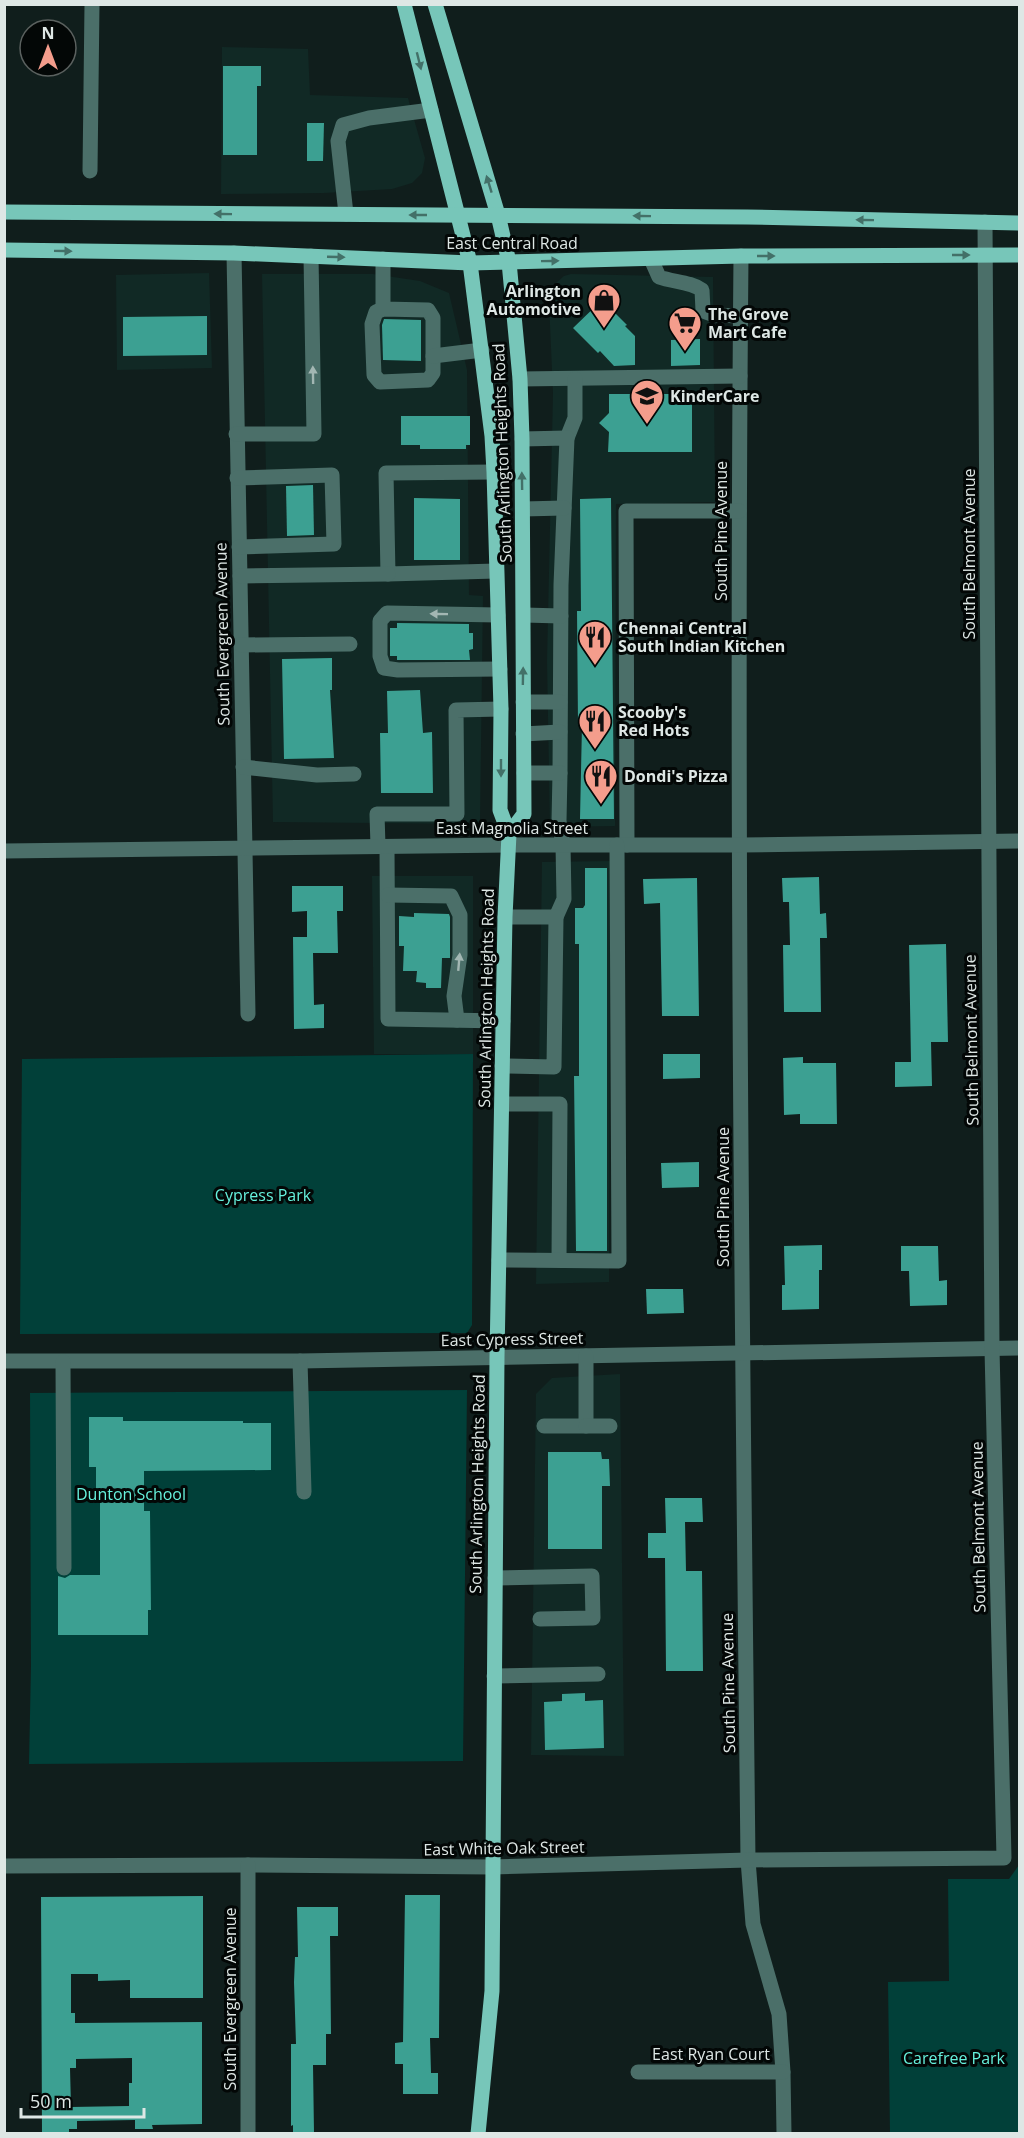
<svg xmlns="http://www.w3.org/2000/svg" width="1024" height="2138" font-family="'Open Sans',sans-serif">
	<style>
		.built { fill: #112925 }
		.green { fill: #014039 }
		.building { fill: #3ca092; fill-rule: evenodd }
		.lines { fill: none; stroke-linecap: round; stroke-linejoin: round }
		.minor { stroke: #4b6f69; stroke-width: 15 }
		.major { stroke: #77c6b9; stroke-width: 15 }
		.oneway { fill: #437068 }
		.oneway2 { fill: #a3b7b3 }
		.labels { text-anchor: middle; stroke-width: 6; stroke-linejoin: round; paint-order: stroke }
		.street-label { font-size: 16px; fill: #dee7e5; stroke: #030706 }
		.poi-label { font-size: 16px; font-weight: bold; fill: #dee7e5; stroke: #030706; text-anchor: start }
		.park-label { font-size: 16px; fill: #66f1dd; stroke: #030706 }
	</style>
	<rect width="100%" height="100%" fill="#101e1c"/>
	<g class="built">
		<polygon points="222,47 308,49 310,95 408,98 425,158 422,173 412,183 392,189 324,193 221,194"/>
		<polygon points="209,273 212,368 117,370 116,275"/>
		<polygon points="262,274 373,274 420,281 449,293 467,370 469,595 483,596 480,824 273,822"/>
		<polygon points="571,274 713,277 715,502 616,504 615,826 550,827 547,661 553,393 549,302 554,285 564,276"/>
		<polygon points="610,861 609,1282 536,1284 542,862"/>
		<polygon points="372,876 473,876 473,1054 374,1054"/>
		<polygon points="620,1374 624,1756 531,1755 536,1394 552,1378"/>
	</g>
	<g class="green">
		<polygon points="473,1054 472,1325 467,1333 20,1334 22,1059"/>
		<polygon points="467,1390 463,1761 29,1764 31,1666 30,1393"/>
		<polygon points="1019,1865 1019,2133 890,2133 888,1982 949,1981 948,1879 1009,1879"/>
	</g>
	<g class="building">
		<polygon points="223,66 261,66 261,86 257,86 257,155 223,155"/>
		<polygon points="307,123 324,123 323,161 307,161"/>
		<polygon points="602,300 627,325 625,326 635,336 635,365 614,366 600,351 598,353 573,328"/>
		<polygon points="207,316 207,355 123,356 123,317"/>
		<polygon points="384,319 421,320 421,361 383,360 382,325"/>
		<polygon points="700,339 700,365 671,366 671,340"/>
		<polygon points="609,394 692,394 692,452 608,452 609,432 599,423 609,413"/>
		<polygon points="401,416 470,416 470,445 466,445 466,449 420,449 420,445 401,445"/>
		<polygon points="313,485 314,535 287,536 286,486"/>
		<polygon points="414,498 460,499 460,560 414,560"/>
		<polygon points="611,498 614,819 580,819 582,725 578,725 577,611 581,611 580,499"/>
		<polygon points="397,623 469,624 469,633 473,633 473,649 469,650 470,660 397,660 397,656 390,656 390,628 397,628"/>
		<polygon points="332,658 332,690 330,690 334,758 284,759 282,659"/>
		<polygon points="420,690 423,733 432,732 433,793 381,793 380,733 388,733 387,691"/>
		<polygon points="585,868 607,868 607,1251 576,1251 574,1076 579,1076 579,944 575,944 575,908 583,908 585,905"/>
		<polygon points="819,877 820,914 826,913 827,938 820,938 821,1012 784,1012 783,945 790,945 789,902 783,902 782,878"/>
		<polygon points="697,878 699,1016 662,1016 660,903 644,904 643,879"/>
		<polygon points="292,886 343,886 343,911 337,911 338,953 313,953 314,1005 324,1004 324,1028 294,1029 293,937 307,937 307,911 292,912"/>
		<polygon points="414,913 449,914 450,917 450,958 442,958 441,988 426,988 426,983 416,982 417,971 403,971 404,946 399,946 399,916 414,917"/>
		<polygon points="946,944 948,1042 931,1042 932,1086 895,1087 895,1062 911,1062 909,945"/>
		<polygon points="663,1054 700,1054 700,1078 663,1079"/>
		<polygon points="803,1057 803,1063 836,1063 837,1124 800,1124 800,1114 784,1115 783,1058"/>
		<polygon points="699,1162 699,1187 662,1188 661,1163"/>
		<polygon points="822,1245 822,1270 819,1270 819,1309 782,1310 782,1285 785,1285 784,1246"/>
		<polygon points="901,1246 938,1246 939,1281 947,1280 947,1305 910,1306 909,1271 901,1271"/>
		<polygon points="646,1289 683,1289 684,1313 647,1314"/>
		<polygon points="89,1417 123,1417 123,1421 243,1421 243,1423 271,1423 271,1470 144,1471 144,1511 150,1511 151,1610 148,1610 148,1635 58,1635 58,1576 65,1578 70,1575 100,1575 100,1490 96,1490 96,1467 89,1467"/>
		<polygon points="548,1452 601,1452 602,1459 609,1459 610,1486 602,1486 602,1549 548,1549"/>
		<polygon points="665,1498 702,1498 703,1522 685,1522 686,1571 702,1571 703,1671 666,1671 665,1558 648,1558 648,1533 666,1533"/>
		<polygon points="585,1693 585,1701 603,1700 604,1748 545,1750 544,1702 562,1701 562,1694"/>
		<polygon points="405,1895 440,1895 439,2038 430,2038 431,2073 438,2073 438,2094 403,2094 403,2064 395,2064 395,2043 403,2042"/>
		<path d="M203,1896V1998H130V1980L98,1981V1974H71V2013H75V2023L202,2022V2124L152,2125L153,2129H135V2120L77,2121V2129H69V2133H42L41,1897ZM132,2058V2083H129V2106L71,2107L70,2068H76V2059Z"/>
		<polygon points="297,1907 338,1907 338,1936 330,1936 331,2034 326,2034 326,2065 313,2065 314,2133 293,2133 293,2125 291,2126 291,2044 296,2044 294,1982 295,1957 298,1957"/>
	</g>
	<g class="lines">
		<g class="minor">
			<polyline points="90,171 92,4"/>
			<polyline points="346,214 338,141 343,125 369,118 431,110"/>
			<polyline points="234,253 248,1014"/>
			<path d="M741,256C736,791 742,1326 748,1860L753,1924L779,2014L783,2072L784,2134"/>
			<polyline points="383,259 383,309 376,312 372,324 374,375 380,382 428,380 433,373 433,318 428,310 383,309"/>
			<path d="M651,259L659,277C673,282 691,282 702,290L703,311L714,315L740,316"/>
			<polyline points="433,356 482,350"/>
			<polyline points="520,379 740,376"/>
			<polyline points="236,434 314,434 311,256"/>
			<polyline points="567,438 575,418 575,379"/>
			<polyline points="522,439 567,438 561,585 560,773 559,821 563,845 564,899 556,917"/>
			<polyline points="494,472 386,473 388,574 496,571"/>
			<polyline points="237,478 332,475 334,544 239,547"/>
			<polyline points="523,509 564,508"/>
			<polyline points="240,576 388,574"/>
			<polyline points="498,615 387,613 380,621 380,656 384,668 398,670 500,669"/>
			<polyline points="524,615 561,616"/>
			<polyline points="241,645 350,644"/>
			<polyline points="523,702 560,702"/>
			<polyline points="523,734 560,732"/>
			<polyline points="243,767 317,775 354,774"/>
			<polyline points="524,773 560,773"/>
			<polyline points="627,845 626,511 739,511"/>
			<polyline points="378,846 377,814 457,814 456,710 501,709"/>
			<polyline points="387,847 388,1019 503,1021"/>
			<polyline points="4,851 508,845 740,845 1020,841"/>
			<polyline points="388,895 451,896 460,915 460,955 454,996 457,1020"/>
			<polyline points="502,1066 554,1067 556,917 505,917"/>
			<polyline points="502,1104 560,1104 559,1260"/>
			<polyline points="499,1260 619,1261 617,845"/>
			<polyline points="4,1361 300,1361 1020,1348"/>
			<polyline points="300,1361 304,1492"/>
			<polyline points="63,1362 64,1568"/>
			<polyline points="544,1426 586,1426 586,1356"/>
			<polyline points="586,1426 610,1426"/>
			<polyline points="495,1578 592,1576 593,1618 540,1619"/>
			<polyline points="494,1676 598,1674"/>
			<polyline points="4,1866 248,1865 492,1867 748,1860 1004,1858 992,1349 985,222"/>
			<polyline points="638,2072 783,2072"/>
			<polyline points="248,2134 248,1865"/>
		</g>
		<g class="major">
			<polyline points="404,4 470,263 492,436 494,472 501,709 500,810 509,834 505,917 497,1357 492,1991 478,2134"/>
			<polyline points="435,4 498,215 509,262 520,379 522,439 524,814 509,834"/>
			<polyline points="4,212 747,217 1020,223"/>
			<polyline points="4,250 234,253 470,263 741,256 1020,255"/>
		</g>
	</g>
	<defs><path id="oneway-solid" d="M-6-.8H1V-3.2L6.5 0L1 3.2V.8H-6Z" transform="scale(1.5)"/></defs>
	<g class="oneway">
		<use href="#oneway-solid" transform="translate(419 61) rotate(76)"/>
		<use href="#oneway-solid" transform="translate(489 184) rotate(-107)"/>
		<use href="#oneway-solid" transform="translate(223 214) rotate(-179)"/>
		<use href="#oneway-solid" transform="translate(418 215) rotate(-180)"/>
		<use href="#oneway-solid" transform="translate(642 216) rotate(-179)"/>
		<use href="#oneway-solid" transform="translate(865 220) rotate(-179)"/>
		<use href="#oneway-solid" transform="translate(63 251) rotate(1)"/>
		<use href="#oneway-solid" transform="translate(961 255)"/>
		<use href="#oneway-solid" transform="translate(766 256)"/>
		<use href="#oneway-solid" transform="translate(336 257) rotate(2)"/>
		<use href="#oneway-solid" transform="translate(550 261) rotate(-1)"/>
		<use href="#oneway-solid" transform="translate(522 481) rotate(-91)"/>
		<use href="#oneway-solid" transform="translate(523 676) rotate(-89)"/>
		<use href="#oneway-solid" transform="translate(501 768) rotate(90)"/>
	</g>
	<g class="oneway2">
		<use href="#oneway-solid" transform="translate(313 375) rotate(-91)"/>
		<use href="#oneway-solid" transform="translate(439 614) rotate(-179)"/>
		<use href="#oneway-solid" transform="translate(459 962) rotate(-85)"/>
	</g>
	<defs>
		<symbol id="shop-pin" viewBox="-11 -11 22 30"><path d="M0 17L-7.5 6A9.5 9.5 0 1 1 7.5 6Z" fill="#f49d8c" stroke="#030706"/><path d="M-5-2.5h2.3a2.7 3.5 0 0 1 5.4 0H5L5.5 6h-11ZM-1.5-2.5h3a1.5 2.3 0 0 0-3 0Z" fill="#111"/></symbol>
		<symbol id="supermarket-pin" viewBox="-11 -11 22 30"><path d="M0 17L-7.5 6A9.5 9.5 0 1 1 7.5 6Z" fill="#f49d8c" stroke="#030706"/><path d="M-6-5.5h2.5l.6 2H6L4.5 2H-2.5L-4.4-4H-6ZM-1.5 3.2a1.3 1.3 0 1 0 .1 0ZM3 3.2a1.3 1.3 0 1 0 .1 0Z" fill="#111"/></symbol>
		<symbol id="school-pin" viewBox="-11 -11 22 30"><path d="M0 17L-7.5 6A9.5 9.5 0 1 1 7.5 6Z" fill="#f49d8c" stroke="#030706"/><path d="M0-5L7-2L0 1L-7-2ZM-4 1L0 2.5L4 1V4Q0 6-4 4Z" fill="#111"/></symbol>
		<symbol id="restaurant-pin" viewBox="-11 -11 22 30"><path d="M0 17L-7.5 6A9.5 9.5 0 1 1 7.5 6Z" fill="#f49d8c" stroke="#030706"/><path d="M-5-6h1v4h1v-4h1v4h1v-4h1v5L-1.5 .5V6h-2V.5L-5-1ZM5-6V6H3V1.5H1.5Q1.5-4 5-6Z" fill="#111"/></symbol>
	</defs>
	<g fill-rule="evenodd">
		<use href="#shop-pin" x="585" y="281" width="38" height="52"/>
		<use href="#supermarket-pin" x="666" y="304" width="38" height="52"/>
		<use href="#school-pin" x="628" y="377" width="38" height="52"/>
		<use href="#restaurant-pin" x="576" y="618" width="38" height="52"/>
		<use href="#restaurant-pin" x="576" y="702" width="38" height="52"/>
		<use href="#restaurant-pin" x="582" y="757" width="38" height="52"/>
	</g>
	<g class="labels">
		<g class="street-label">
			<text x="512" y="249">East Central Road</text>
			<text transform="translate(502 453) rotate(-92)" y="6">South Arlington Heights Road</text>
			<text transform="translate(721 531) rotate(-90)" y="6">South Pine Avenue</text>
			<text transform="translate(969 554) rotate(-90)" y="6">South Belmont Avenue</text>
			<text transform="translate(222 634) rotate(-91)" y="6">South Evergreen Avenue</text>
			<text x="512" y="834">East Magnolia Street</text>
			<text transform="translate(486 998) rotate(-89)" y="6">South Arlington Heights Road</text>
			<text transform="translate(971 1040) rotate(-91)" y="6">South Belmont Avenue</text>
			<text transform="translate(723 1197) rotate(-90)" y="6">South Pine Avenue</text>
			<text transform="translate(512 1339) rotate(-1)" y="6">East Cypress Street</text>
			<text transform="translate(477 1484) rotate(-89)" y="6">South Arlington Heights Road</text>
			<text transform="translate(978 1527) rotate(-91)" y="6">South Belmont Avenue</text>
			<text transform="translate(728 1683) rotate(-91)" y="6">South Pine Avenue</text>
			<text transform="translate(504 1848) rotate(-1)" y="6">East White Oak Street</text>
			<text transform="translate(230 1999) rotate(-90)" y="6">South Evergreen Avenue</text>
			<text x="711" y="2060">East Ryan Court</text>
		</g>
		<g class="poi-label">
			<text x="581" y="297" text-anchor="end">Arlington<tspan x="581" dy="18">Automotive</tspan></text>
			<text x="708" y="320">The Grove<tspan x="708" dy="18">Mart Cafe</tspan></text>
			<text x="670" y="402">KinderCare</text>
			<text x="618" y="634">Chennai Central<tspan x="618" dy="18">South Indian Kitchen</tspan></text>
			<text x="618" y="718">Scooby's<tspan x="618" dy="18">Red Hots</tspan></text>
			<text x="624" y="782">Dondi's Pizza</text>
		</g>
		<g class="park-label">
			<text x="263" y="1201">Cypress Park</text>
			<text x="131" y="1500">Dunton School</text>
			<text x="954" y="2064">Carefree Park</text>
		</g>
	</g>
	<rect width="1024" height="2138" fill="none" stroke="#dee7e5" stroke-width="12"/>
	<g transform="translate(48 48)"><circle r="28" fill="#030706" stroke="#5b615f" stroke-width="1.5"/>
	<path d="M0-4.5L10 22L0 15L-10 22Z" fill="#f49d8c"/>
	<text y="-9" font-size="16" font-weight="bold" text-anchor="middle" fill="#dee7e5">N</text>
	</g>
	<path d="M21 2108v9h123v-9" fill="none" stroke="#dee7e5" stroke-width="3"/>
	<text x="30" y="2108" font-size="18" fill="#dee7e5" stroke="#030706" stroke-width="4.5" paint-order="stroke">50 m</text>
</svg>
